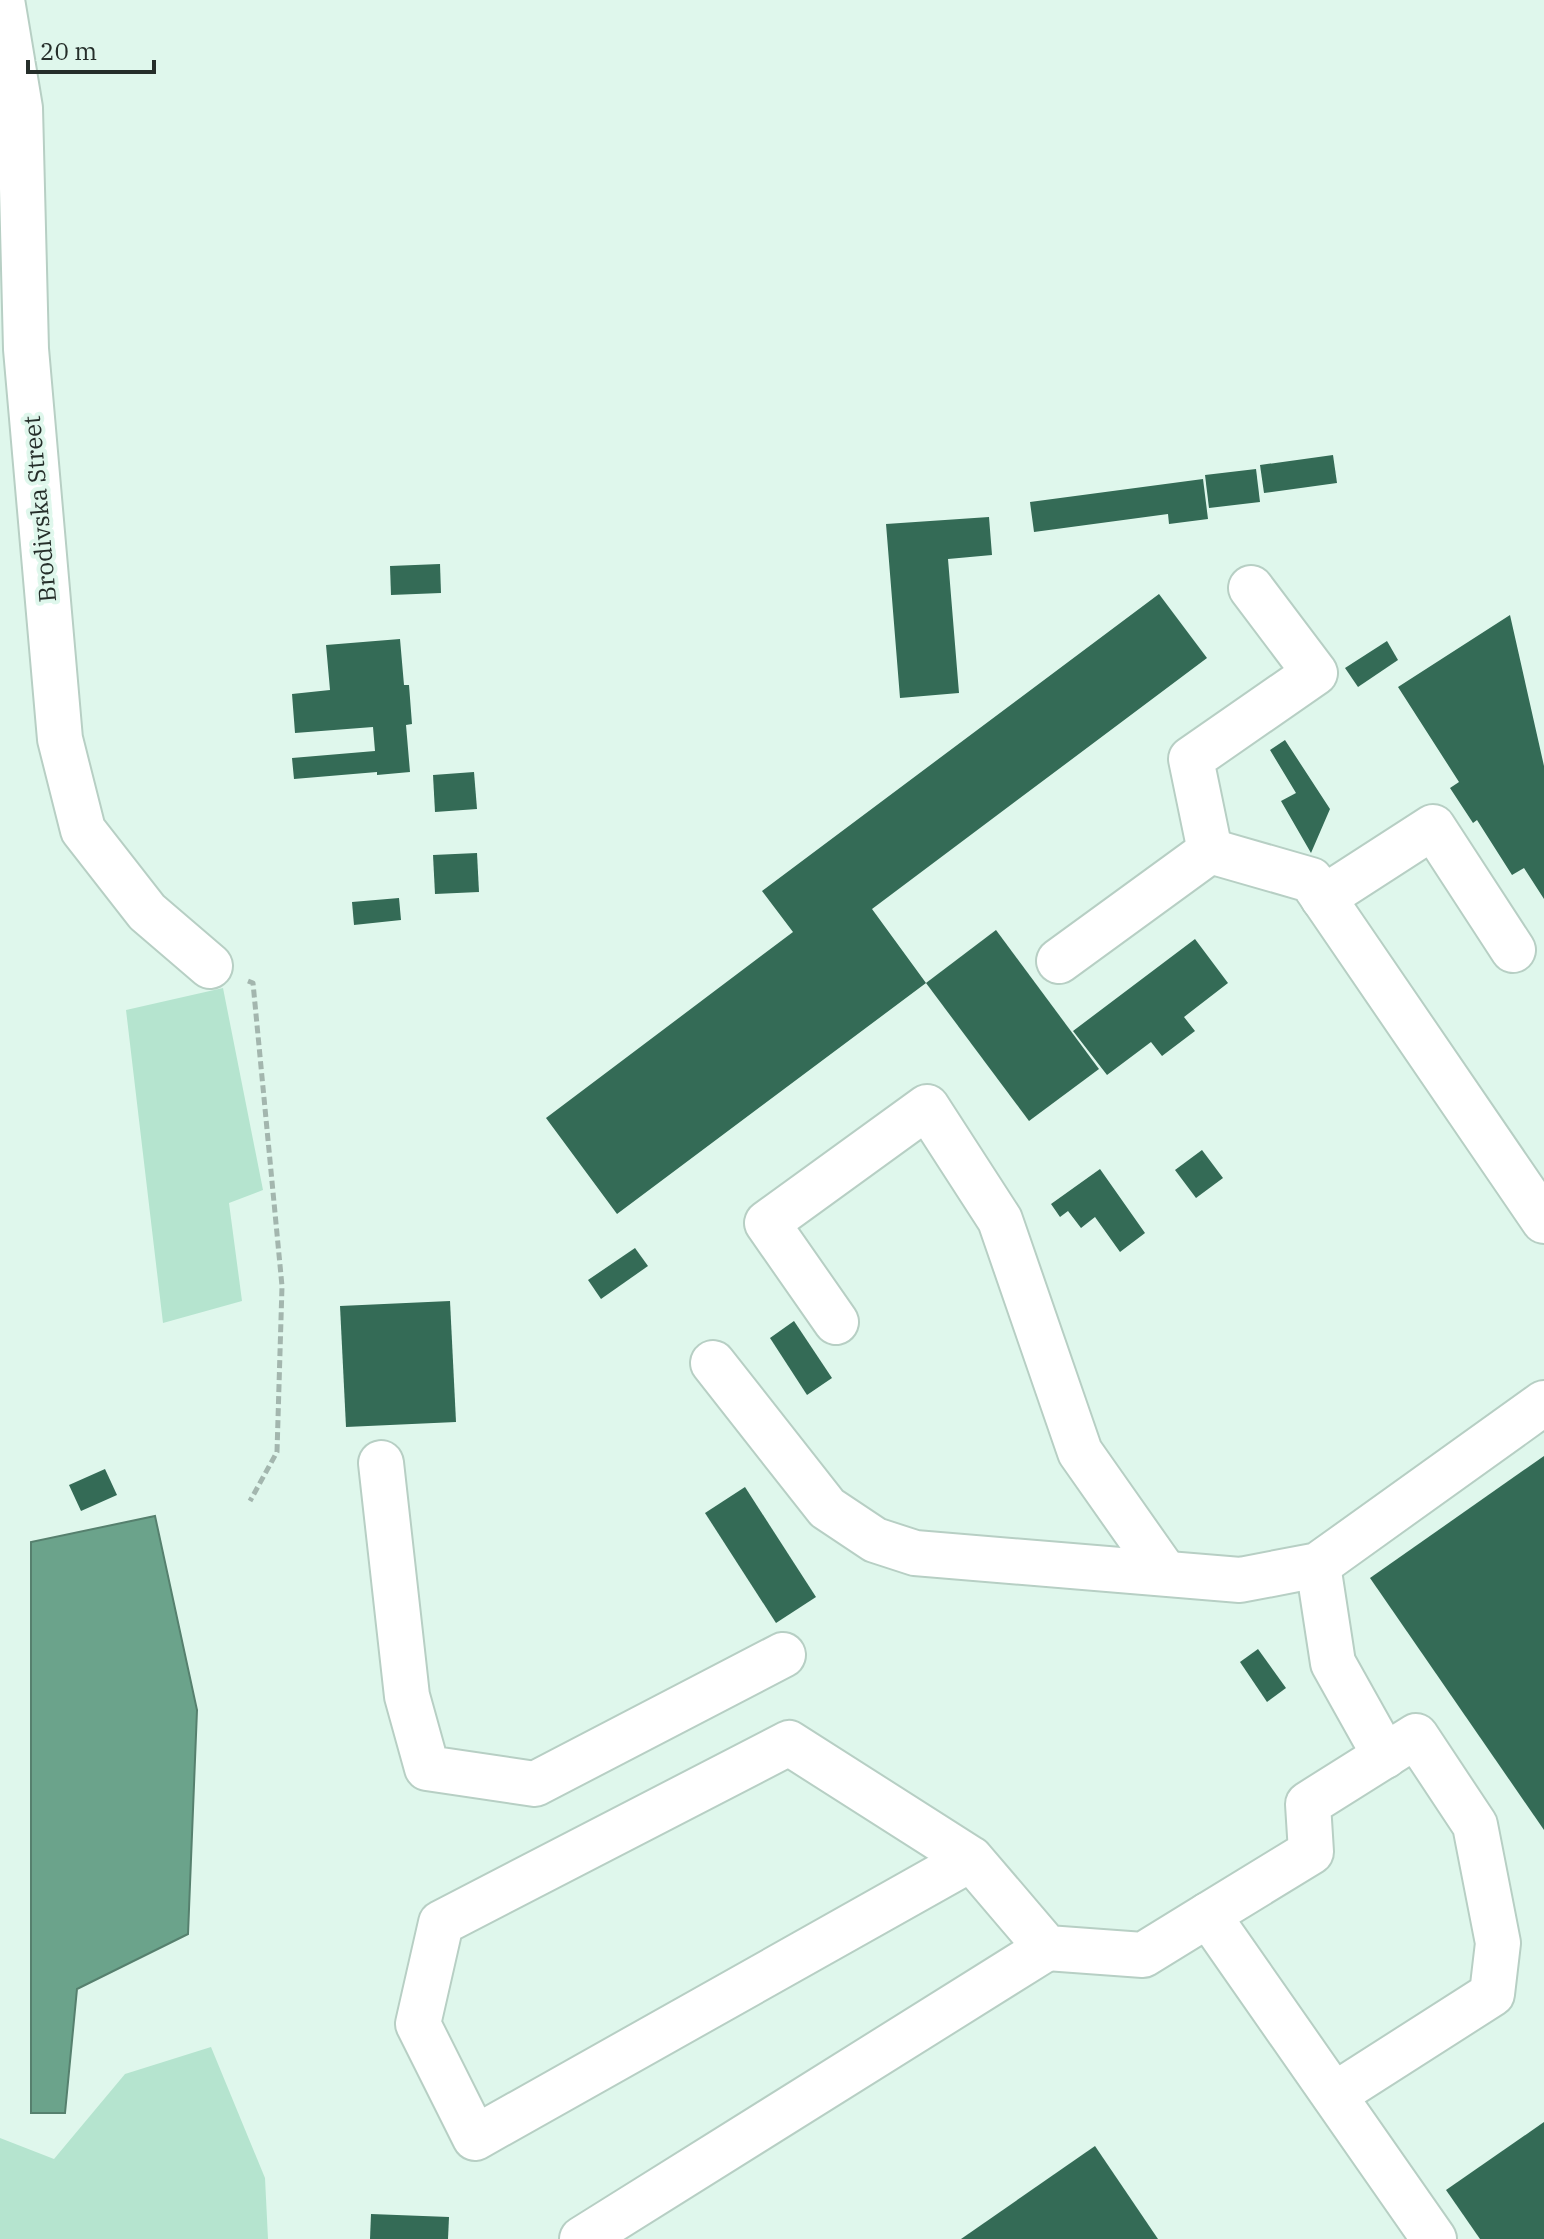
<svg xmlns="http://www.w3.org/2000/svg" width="1544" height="2239" font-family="'IBM Plex Serif',serif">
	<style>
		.green { fill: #b5e4cf }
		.water { fill: #6ba38b; stroke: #56806e; stroke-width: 2 }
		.building { fill: #346b56 }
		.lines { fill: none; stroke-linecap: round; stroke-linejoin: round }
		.minor-casing { stroke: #b7cfc4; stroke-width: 48 }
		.path { stroke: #a3b6ae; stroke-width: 5; stroke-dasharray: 8 4; stroke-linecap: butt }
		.minor { stroke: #fff; stroke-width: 44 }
		.labels { text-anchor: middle; stroke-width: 8; stroke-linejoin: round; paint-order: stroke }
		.street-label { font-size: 24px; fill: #252e2a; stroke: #dff7ec }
	</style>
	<rect width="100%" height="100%" fill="#dff7ec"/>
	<g class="green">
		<polygon points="223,988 263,1190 229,1203 242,1301 163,1323 126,1010"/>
		<polygon points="211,2047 265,2178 268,2239 0,2239 0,2138 54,2159 125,2074"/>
	</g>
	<polygon class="water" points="155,1516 197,1710 188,1934 77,1989 65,2113 31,2113 31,1542"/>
	<g class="building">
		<polygon points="1333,455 1337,483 1264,493 1260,465"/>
		<polygon points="1256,469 1260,502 1209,508 1205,475"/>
		<polygon points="1203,479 1208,519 1169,524 1168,514 1034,532 1030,502"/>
		<polygon points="989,517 992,555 948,559 959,693 900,698 886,524"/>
		<polygon points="440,564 441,593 391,595 390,566"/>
		<polygon points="1159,594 1207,658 872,909 926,983 617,1214 546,1118 793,932 762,891"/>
		<polygon points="1510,615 1544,766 1544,899 1524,868 1512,875 1477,820 1473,823 1450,788 1459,782 1398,687"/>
		<polygon points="400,639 404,685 409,685 412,724 406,725 410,772 377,775 377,772 294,779 292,758 375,751 373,727 295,733 292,694 330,690 326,645"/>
		<polygon points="1387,641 1398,660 1358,687 1345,668"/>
		<polygon points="1285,740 1330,809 1311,853 1281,801 1296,793 1270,750"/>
		<polygon points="474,772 477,809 435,812 433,775"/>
		<polygon points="477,853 479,892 435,894 433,855"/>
		<polygon points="399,898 401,920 354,925 352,902"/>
		<polygon points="996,930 1099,1069 1029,1121 926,983"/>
		<polygon points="1195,939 1228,983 1184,1017 1195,1031 1162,1056 1151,1042 1107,1075 1073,1031"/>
		<polygon points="1202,1150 1223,1178 1196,1198 1175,1170"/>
		<polygon points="1100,1169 1145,1233 1120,1252 1095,1217 1081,1228 1068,1211 1060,1217 1051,1204"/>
		<polygon points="635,1248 648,1266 601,1299 588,1280"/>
		<polygon points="450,1301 456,1422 346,1427 340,1306"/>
		<polygon points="794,1321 832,1378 807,1395 770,1338"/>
		<polygon points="1544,1456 1544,1830 1370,1578"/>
		<polygon points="105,1469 117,1495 81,1511 69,1485"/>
		<polygon points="745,1487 816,1597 776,1623 705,1513"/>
		<polygon points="1258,1649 1286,1688 1267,1702 1240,1662"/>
		<polygon points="1544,2122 1544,2239 1480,2239 1446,2190"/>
		<polygon points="1095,2146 1158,2239 961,2239"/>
		<polygon points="371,2214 449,2217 448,2239 370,2239"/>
	</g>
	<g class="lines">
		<defs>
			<g id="minor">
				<polyline points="2,0 20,108 26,349 60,739 83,830 147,912 210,966"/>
				<polyline points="1210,851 1191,759 1315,673 1251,588"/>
				<polyline points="1323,898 1433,827 1513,950"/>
				<polyline points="1059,961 1210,851 1311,880 1544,1221"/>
				<polyline points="836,1322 767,1223 927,1107 1000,1220 1080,1452 1165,1573"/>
				<polyline points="713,1363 827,1508 875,1540 915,1553 1240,1580 1318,1565 1544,1403"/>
				<polyline points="381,1463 407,1696 427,1768 535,1784 783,1655"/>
				<polyline points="1318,1565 1333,1663 1385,1756"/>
				<polyline points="971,1859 789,1743 441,1923 418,2024 475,2138 971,1859 1047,1948 1143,1955 1208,1915 1434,2239"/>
				<polyline points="1208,1915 1311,1852 1308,1804 1416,1736 1475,1825 1498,1943 1492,1994 1334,2095"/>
				<polyline points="582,2239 1047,1948"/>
			</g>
		</defs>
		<use href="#minor" class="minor-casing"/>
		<polyline class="path" points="248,981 253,983 282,1286 277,1452 250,1501"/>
		<use href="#minor" class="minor"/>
	</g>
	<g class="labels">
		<g class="street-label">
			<text transform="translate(40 509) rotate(-95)" y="8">Brodivska Street</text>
		</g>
	</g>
	<path d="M28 60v12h126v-12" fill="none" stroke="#252e2a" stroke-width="4"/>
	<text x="40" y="60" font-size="24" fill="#252e2a" stroke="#dff7ec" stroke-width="6" paint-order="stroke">20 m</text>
</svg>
